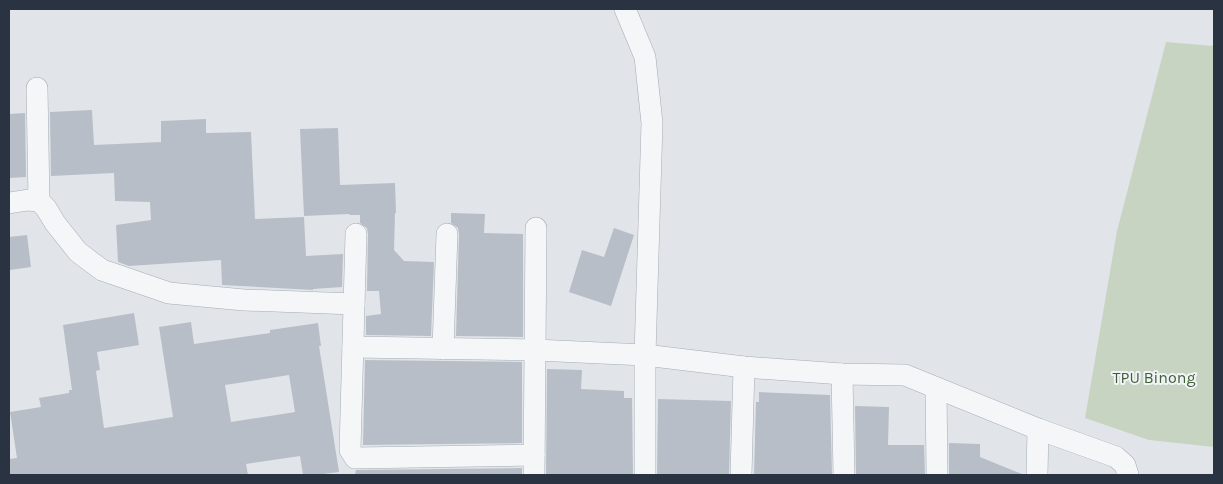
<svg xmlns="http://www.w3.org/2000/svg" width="1223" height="484" font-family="Karla,sans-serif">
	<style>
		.green { fill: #c7d4c2 }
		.building { fill: #b8bec7; fill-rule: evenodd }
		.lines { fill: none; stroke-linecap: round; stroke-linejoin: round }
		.street-casing { stroke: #a6acb4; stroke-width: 22 }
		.street { stroke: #f4f6f8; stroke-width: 21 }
		.labels { text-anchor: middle; stroke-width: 4; stroke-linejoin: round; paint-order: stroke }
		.park-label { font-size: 16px; fill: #3f5e36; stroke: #f1f4f7 }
	</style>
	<rect width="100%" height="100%" fill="#e1e5ea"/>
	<polygon class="green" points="1166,42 1214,46 1214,447 1149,440 1085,418 1117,231"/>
	<g class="building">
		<polygon points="92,110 94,145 161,142 161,121 206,119 206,133 251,132 255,219 304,217 306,256 343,254 342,287 313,289 313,290 222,285 221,260 129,266 118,262 116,225 151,220 150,202 115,201 114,173 51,176 50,112"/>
		<polygon points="25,113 26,177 9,178 9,114"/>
		<polygon points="338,128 340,185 395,183 396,213 395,213 394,250 404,261 434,262 431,336 366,335 366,316 381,314 379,291 367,291 368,234 367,228 360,223 360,215 350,215 349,214 304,216 300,129"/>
		<polygon points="451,213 485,214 484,233 523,234 523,337 456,336 459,234 458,228 451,223"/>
		<polygon points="614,228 634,235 611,306 569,292 582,250 604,257"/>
		<polygon points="27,235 31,267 10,270 9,237"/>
		<path d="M134,313L139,345L97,352L100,370L96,371L104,428L173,417L159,327L191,322L194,344L270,333V330L318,323L321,346H319L339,472L316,475H303L300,456L246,464L248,475H9V459L17,458L10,412L41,407L39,398L69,393V390H72L63,325ZM289,375L295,412L231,422L225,385Z"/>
		<polygon points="365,360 522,362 522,443 363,445"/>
		<polygon points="547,369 582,370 581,389 624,391 624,398 632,398 633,475 546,475"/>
		<polygon points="759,392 830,395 832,475 754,475 756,402 759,402"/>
		<polygon points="658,399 731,401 729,475 657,475"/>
		<polygon points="855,406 889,407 888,445 924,445 925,475 856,475"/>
		<polygon points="949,443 980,444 980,457 1022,474 1022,475 949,475"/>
		<polygon points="522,468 522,475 355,475 356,470"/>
	</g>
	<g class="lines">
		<defs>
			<g id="street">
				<polyline points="625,9 645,57 652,123 645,355 645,475"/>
				<polyline points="37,88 39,201"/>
				<polyline points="9,203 28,200 39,201 46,208 55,223 78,252 102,270 169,293 244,300 354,304"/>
				<polyline points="356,234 350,450 355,458 534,455"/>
				<polyline points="353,347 535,350 645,355 744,367 842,374 905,375 1038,429 1116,457 1125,465 1128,475"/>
				<polyline points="443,349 447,234"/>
				<polyline points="842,374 844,475"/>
				<polyline points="936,388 937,475"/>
				<polyline points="534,475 536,228"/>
				<polyline points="741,475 744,367"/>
				<polyline points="1037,475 1038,429"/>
			</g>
		</defs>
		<use href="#street" class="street-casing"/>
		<use href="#street" class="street"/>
	</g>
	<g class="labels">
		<g class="park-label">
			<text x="1154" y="383">TPU Binong</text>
		</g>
	</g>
	<rect width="1223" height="484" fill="none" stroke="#293342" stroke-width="20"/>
</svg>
